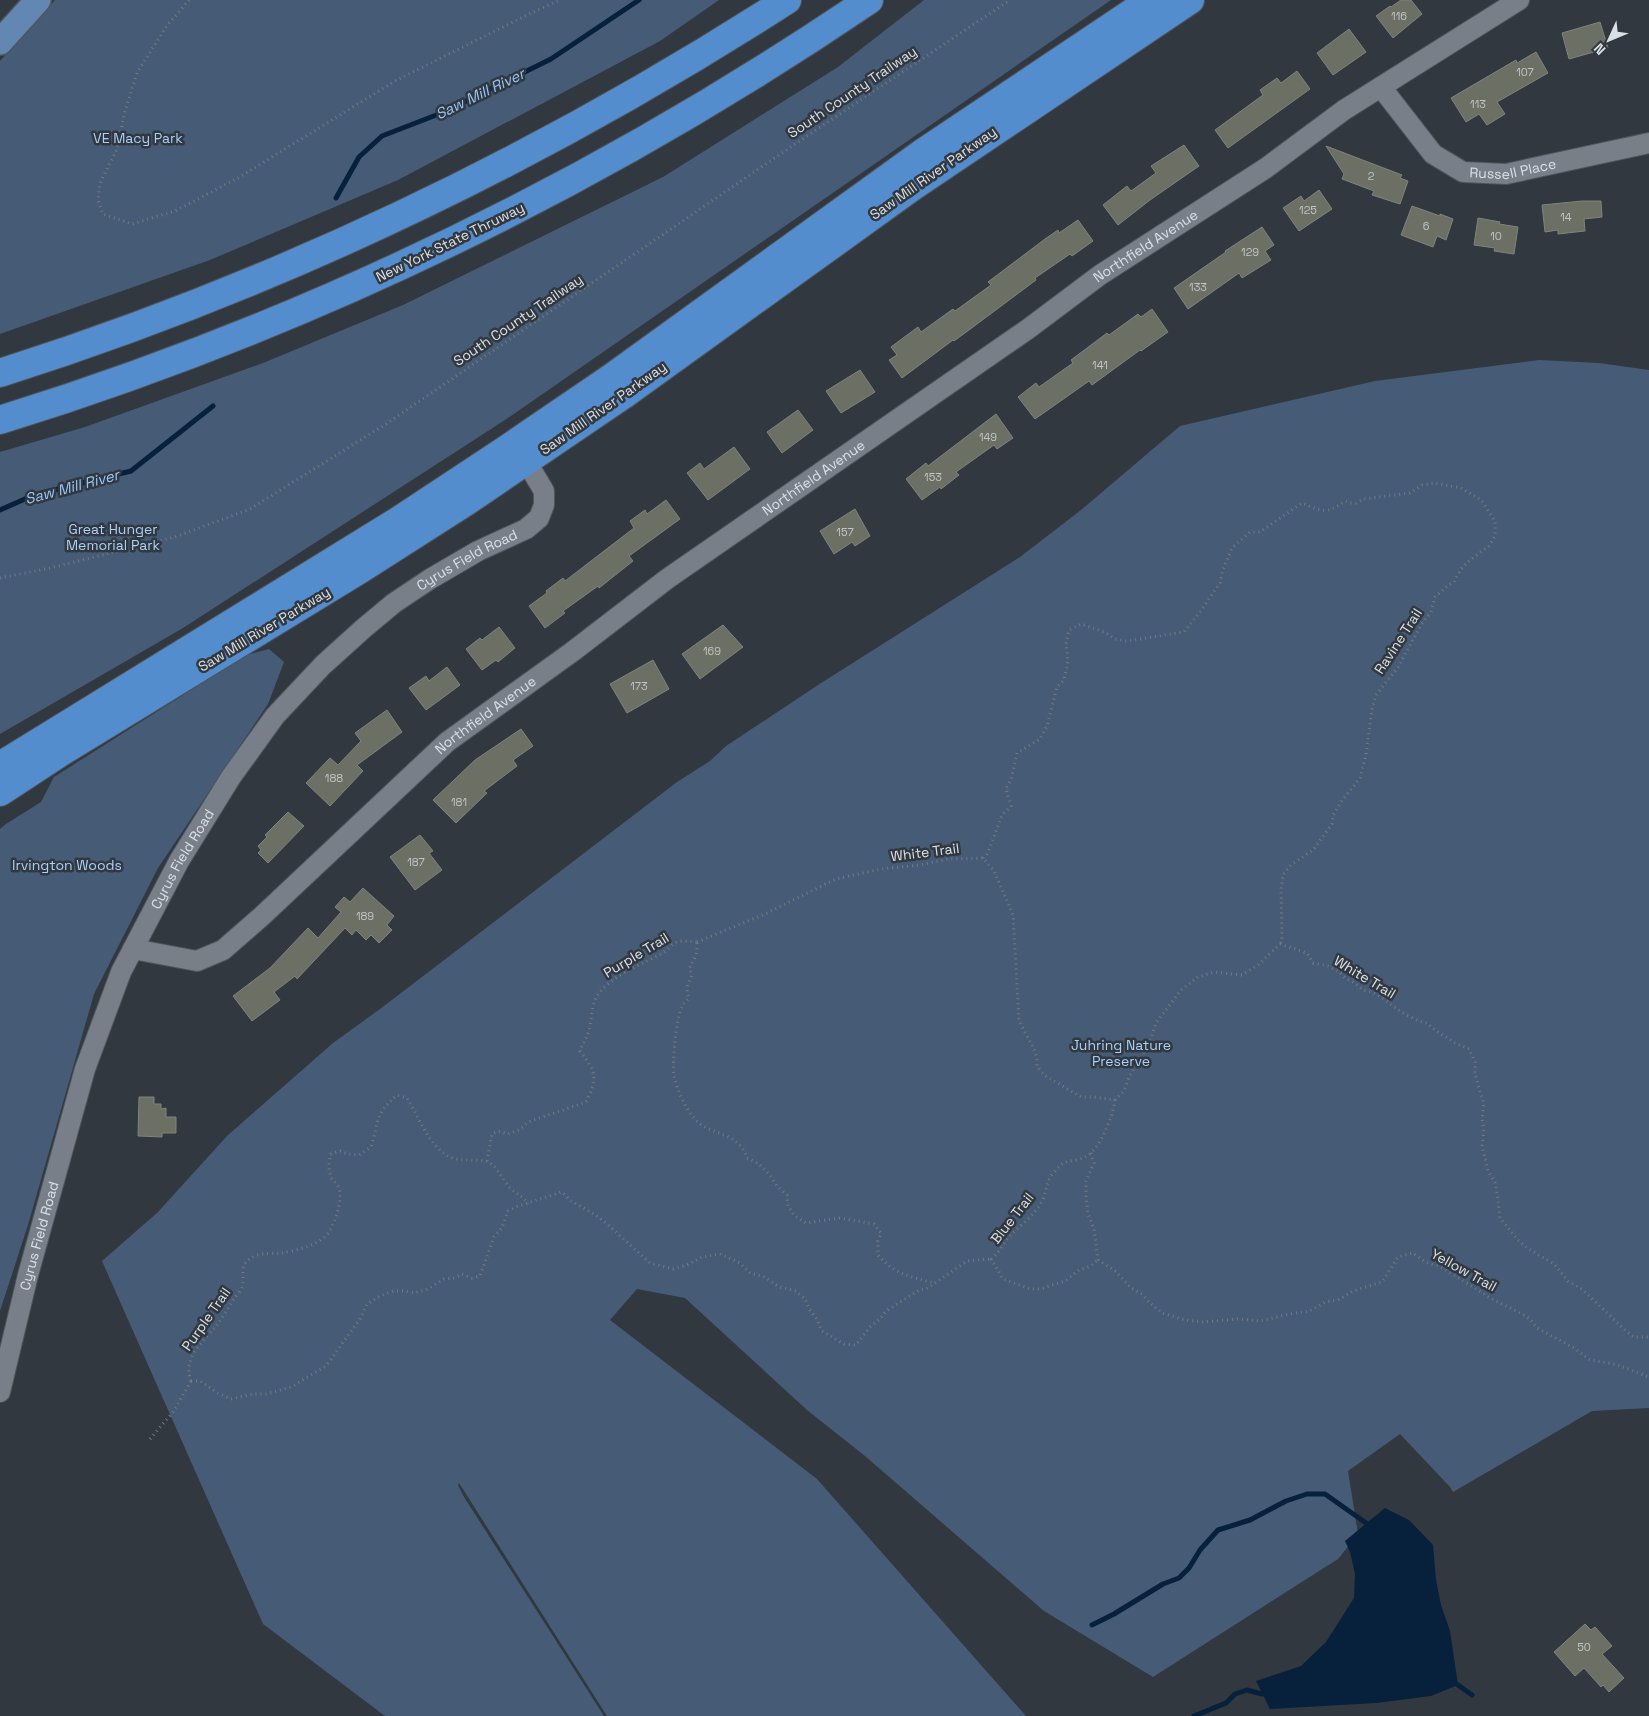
<svg xmlns="http://www.w3.org/2000/svg" width="1649" height="1716" font-family="'Space Grotesk',sans-serif">
	<style>
		.green { fill: #465c76 }
		.water { fill: #07203b }
		.lines { fill: none; stroke-linecap: round; stroke-linejoin: round }
		.stream { stroke: #07203b; stroke-width: 5 }
		.building { fill: #6b6f64; stroke: #808479 }
		.minor-casing { stroke: #4f555b; stroke-width: 22 }
		.major-casing { stroke: #4f555b; stroke-width: 28 }
		.highway-casing { stroke: #4f555b; stroke-width: 30 }
		.path { stroke: #747b81; stroke-width: 3; stroke-dasharray: 1 4; stroke-linecap: butt }
		.minor { stroke: #787f89; stroke-width: 20 }
		.major { stroke: #6287b2; stroke-width: 25 }
		.highway { stroke: #548dce; stroke-width: 28 }
		.labels { text-anchor: middle; stroke-width: 5; stroke-linejoin: round; paint-order: stroke }
		.number-label { font-size: 11px; fill: #bfc4c5 }
		.street-label { font-size: 14px; fill: #dbe0e5; stroke: #313840 }
		.park-label { font-size: 14px; fill: #aacffa; stroke: #313840 }
		.water-label { font-size: 15px; font-style: italic; fill: #98c5fb; stroke: #313840 }
	</style>
	<rect width="100%" height="100%" fill="#313840"/>
	<g class="green">
		<polygon points="55,0 719,0 660,41 398,180 210,260 0,334 0,61"/>
		<polygon points="924,0 1111,0 505,420 183,628 0,734 0,452 85,427 263,363 403,305 663,177 838,67"/>
		<polygon points="1539,360 1599,363 1649,370 1649,1408 1592,1411 1453,1492 1450,1487 1400,1434 1348,1471 1358,1534 1338,1559 1153,1677 1044,1611 865,1456 807,1410 685,1298 637,1289 610,1320 817,1479 1026,1716 607,1716 459,1483 458,1485 464,1497 604,1716 385,1716 263,1624 102,1261 158,1212 227,1136 333,1043 380,1009 677,782 710,761 726,746 818,685 1020,557 1081,510 1180,426 1375,381"/>
		<polygon points="269,649 284,662 268,704 158,868 94,994 28,1225 0,1311 0,829 6,824 41,802 54,777 246,655"/>
	</g>
	<polygon class="water" points="1385,1508 1409,1520 1433,1545 1436,1580 1441,1605 1450,1631 1458,1685 1431,1696 1376,1703 1270,1709 1256,1681 1301,1666 1326,1642 1354,1598 1355,1574 1350,1552 1345,1541"/>
	<g class="lines">
		<g class="stream">
			<polyline points="336,198 359,157 382,136 444,112 551,59 639,0"/>
			<polyline points="0,510 34,495 131,471 213,406"/>
			<polyline points="1092,1625 1114,1614 1163,1584 1179,1578 1189,1568 1200,1550 1218,1530 1250,1520 1286,1501 1307,1494 1325,1494 1366,1523"/>
			<polyline points="1458,1685 1472,1695"/>
			<polyline points="1194,1716 1226,1703 1235,1694 1247,1690 1262,1694"/>
		</g>
	</g>
	<g class="building">
		<polygon points="1401,0 1411,0 1422,14 1393,38 1376,16 1390,6 1391,7"/>
		<polygon points="1600,22 1608,48 1569,59 1562,33"/>
		<polygon points="1349,29 1366,52 1333,75 1317,53"/>
		<polygon points="1536,52 1548,73 1497,102 1505,114 1487,125 1479,114 1466,122 1451,98 1516,60 1517,63"/>
		<polygon points="1297,71 1310,89 1228,148 1215,130 1263,95 1260,90 1277,78 1281,83"/>
		<polygon points="1184,145 1199,166 1150,200 1118,225 1103,205 1127,186 1131,191 1156,173 1151,166"/>
		<polygon points="1326,146 1402,175 1400,178 1408,181 1400,204 1372,195 1374,191 1342,179 1344,174"/>
		<polygon points="1319,190 1332,209 1299,231 1283,208 1301,196 1304,201"/>
		<polygon points="1582,201 1601,201 1602,217 1584,219 1585,231 1558,234 1558,230 1545,232 1542,205"/>
		<polygon points="1412,206 1440,216 1440,214 1453,219 1446,240 1437,236 1433,247 1401,235"/>
		<polygon points="1478,218 1500,222 1499,224 1518,227 1514,254 1494,251 1495,248 1474,245"/>
		<polygon points="1078,220 1093,241 1072,256 1070,254 1035,278 1036,280 969,330 954,341 953,340 902,378 889,360 897,355 891,347 918,327 921,332 953,309 955,311 991,285 988,282 1045,239 1058,230 1059,233"/>
		<polygon points="1262,227 1274,245 1265,251 1271,260 1242,278 1239,273 1188,309 1174,288 1226,252 1225,251"/>
		<polygon points="1152,309 1168,332 1141,351 1140,350 1092,385 1089,381 1035,419 1018,397 1036,383 1039,387 1073,363 1071,360 1107,333 1109,335 1138,314 1141,317"/>
		<polygon points="860,370 875,392 841,413 826,391"/>
		<polygon points="798,410 813,430 782,453 767,432"/>
		<polygon points="996,414 1013,438 997,449 994,445 956,472 959,475 941,489 940,487 922,500 906,479 926,463 928,466"/>
		<polygon points="734,447 750,469 708,500 687,473 700,463 704,469"/>
		<polygon points="666,500 680,519 629,556 633,561 599,588 598,586 563,611 565,613 545,628 529,606 547,593 546,591 563,578 565,581 634,528 630,521 645,510 647,514"/>
		<polygon points="855,509 870,536 855,546 852,542 834,554 820,531"/>
		<polygon points="723,625 743,647 700,679 682,654"/>
		<polygon points="499,627 515,648 498,662 496,660 482,670 466,649 480,638 482,640"/>
		<polygon points="653,660 669,689 627,713 610,684"/>
		<polygon points="447,667 460,685 426,710 409,688 426,676 429,681"/>
		<polygon points="387,710 402,732 357,765 363,771 330,806 306,783 330,758 338,765 361,741 355,733"/>
		<polygon points="521,729 533,746 513,760 517,766 484,791 487,793 456,823 433,800 475,760"/>
		<polygon points="288,812 304,826 268,863 258,853 261,850 258,846 267,837 265,835"/>
		<polygon points="420,835 433,851 429,853 442,870 415,890 390,857"/>
		<polygon points="363,888 394,916 387,925 392,930 379,943 371,935 366,940 356,930 352,935 345,928 297,979 295,976 274,992 280,1000 252,1021 233,996 270,968 308,928 318,938 341,912 335,907 344,897 350,902"/>
		<polygon points="139,1097 154,1097 154,1104 161,1104 161,1109 166,1108 166,1117 176,1117 176,1133 162,1133 162,1137 138,1136"/>
		<polygon points="1585,1624 1591,1630 1595,1627 1612,1646 1602,1654 1624,1678 1609,1692 1603,1685 1601,1687 1584,1668 1575,1676 1554,1652"/>
	</g>
	<g class="lines">
		<defs>
			<g id="minor">
				<path id="s1" d="M1381,87L1433,154L1463,172L1506,174L1649,143"/>
				<path id="s2" d="M133,949L197,961L223,950L262,916L447,742L572,652L667,579L1028,329L1100,275L1266,168L1344,110L1519,0"/>
				<path id="s3" d="M0,1392L28,1275L85,1069L121,972L179,861L231,777L275,716L323,665L364,628L394,603L430,579L478,551L526,529L539,518L544,505V491L526,461"/>
			</g>
			<polyline id="major" points="0,42 38,0"/>
			<g id="highway">
				<path d="M0,373C280,284 540,159 787,0"/>
				<path d="M0,420C309,324 601,182 869,0"/>
				<polyline points="0,766 398,521 504,451 611,378 921,154 1151,0"/>
				<polyline points="0,792 61,752 359,570 467,501 626,393 912,187 1190,0"/>
			</g>
		</defs>
		<use href="#minor" class="minor-casing"/>
		<use href="#major" class="major-casing"/>
		<use href="#highway" class="highway-casing"/>
		<g class="path">
			<polyline points="189,0 166,27 137,73 125,111 117,149 100,183 98,200 103,214 132,224 175,211 238,178 395,81 535,11 560,0"/>
			<polyline points="0,578 50,568 175,537 250,509 386,424 798,142 1010,0"/>
			<path d="M983,858L988,853L1002,815L1011,806L1006,788L1011,780L1017,753L1040,739L1047,726L1057,687L1064,680L1068,661L1066,644L1069,630L1081,624L1104,632L1115,639L1127,641L1184,632L1200,612L1220,583L1223,569L1232,548L1250,532H1260L1302,503C1322,511 1326,515 1345,501L1350,503H1356L1364,499L1410,493L1422,485L1435,483L1461,488L1481,500L1495,521V536L1489,546L1470,560L1461,569L1454,582L1448,585L1435,597L1431,612L1421,625L1398,667L1376,695L1372,709L1366,755L1360,778L1341,802L1333,815L1332,824L1314,849L1291,865L1283,875L1281,889L1282,940L1280,944"/>
			<path d="M697,942L765,914L836,879L881,869L920,865L948,859L983,858L994,871L1013,915L1019,1020C1025,1036 1038,1048 1037,1066L1044,1075L1081,1097H1094L1115,1100"/>
			<path d="M697,943C698,953 694,960 689,969C695,978 687,981 687,989C687,992 688,995 689,998C686,1001 683,1004 682,1007C676,1019 672,1063 674,1076C677,1090 685,1108 694,1118C710,1137 738,1130 747,1158L759,1164L769,1174L777,1186L787,1195L788,1206L795,1216L806,1223L840,1218L874,1224L881,1233L878,1241V1255C895,1275 911,1277 935,1283"/>
			<polyline points="1280,944 1307,953 1313,963 1328,966 1339,971 1345,978 1355,983 1363,990 1372,992 1381,997 1401,1012 1419,1021 1427,1023 1435,1030 1455,1043 1469,1049 1475,1062 1475,1074 1484,1104 1482,1119 1484,1131 1482,1146 1488,1171 1496,1184 1500,1218 1518,1240 1527,1248 1554,1264 1568,1281 1583,1290 1626,1331 1634,1337 1649,1337"/>
			<polyline points="1115,1100 1124,1091 1130,1075 1149,1044 1156,1023 1181,990 1198,977 1214,972 1242,975 1258,965 1280,944"/>
			<polyline points="1091,1153 1094,1163 1086,1181 1086,1196 1088,1214 1094,1229 1098,1260"/>
			<path d="M487,1161L492,1134L498,1131L508,1134L519,1130L528,1122L586,1102C598,1079 596,1071 580,1051C582,1044 587,1038 589,1030C592,1020 591,1005 597,996C609,977 642,964 661,954C667,951 671,944 677,942C684,940 690,942 697,942"/>
			<path d="M991,1259C1000,1253 1002,1243 1010,1236C1021,1224 1036,1215 1043,1199C1048,1187 1045,1182 1055,1171C1067,1156 1072,1164 1085,1157C1100,1150 1113,1116 1115,1100"/>
			<polyline points="991,1259 1003,1279 1030,1289 1040,1289 1065,1281 1079,1270 1091,1266 1098,1260"/>
			<polyline points="1098,1260 1115,1271 1131,1288 1142,1294 1150,1303 1162,1313 1185,1320 1203,1322 1237,1319 1260,1321 1290,1314 1310,1311 1325,1302 1338,1300 1353,1291 1382,1282 1398,1257 1413,1253 1425,1262 1441,1267 1492,1299 1524,1315 1530,1319 1537,1328 1574,1348 1590,1360 1615,1364 1649,1377"/>
			<polyline points="191,1381 200,1381 218,1393 231,1399 253,1394 266,1394 291,1387 326,1366 360,1319 367,1304 380,1296 393,1291 405,1291 414,1293 426,1290 444,1279 455,1278 462,1274 472,1278 480,1276 494,1237 502,1228 508,1211 518,1206 562,1192 571,1201 596,1215 606,1223 650,1263 673,1269 687,1265 702,1257 720,1254 740,1263 750,1273 765,1277 779,1287 796,1291 805,1299 810,1310 816,1318 822,1331 844,1344 856,1345 870,1327 880,1319 886,1311 921,1289 926,1289 967,1261 991,1259"/>
			<path d="M191,1381C182,1358 204,1340 217,1325C223,1317 228,1308 234,1299C236,1296 241,1291 242,1287C246,1273 236,1264 257,1255C264,1253 273,1254 280,1253C296,1251 322,1245 330,1230C336,1219 344,1197 338,1186C336,1182 332,1180 331,1177C328,1170 329,1161 331,1154L340,1151L348,1154L359,1155L371,1147C380,1120 373,1116 397,1095L407,1098C419,1117 429,1147 450,1157C461,1162 474,1159 485,1161C497,1164 503,1181 511,1189C518,1195 523,1196 528,1204"/>
			<polyline points="150,1439 173,1412 191,1381"/>
		</g>
		<use href="#minor" class="minor"/>
		<use href="#major" class="major"/>
		<use href="#highway" class="highway"/>
	</g>
	<g class="labels">
		<g class="number-label">
			<text x="1399" y="20">116</text>
			<text x="1525" y="76">107</text>
			<text x="1478" y="108">113</text>
			<text x="1371" y="180">2</text>
			<text x="1308" y="214">125</text>
			<text x="1566" y="221">14</text>
			<text x="1426" y="230">6</text>
			<text x="1496" y="240">10</text>
			<text x="1250" y="256">129</text>
			<text x="1198" y="291">133</text>
			<text x="1100" y="369">141</text>
			<text x="988" y="441">149</text>
			<text x="933" y="481">153</text>
			<text x="845" y="536">157</text>
			<text x="712" y="655">169</text>
			<text x="639" y="690">173</text>
			<text x="334" y="782">188</text>
			<text x="459" y="806">181</text>
			<text x="416" y="866">187</text>
			<text x="365" y="920">189</text>
			<text x="1584" y="1651">50</text>
		</g>
		<g class="street-label">
			<text transform="translate(852 92) rotate(-34)" y="5">South County Trailway</text>
			<text dy="5" stroke="none"><textPath href="#s1" startOffset="170">Russell Place</textPath></text>
			<text transform="translate(933 173) rotate(-35)" y="5">Saw Mill River Parkway</text>
			<text transform="translate(450 242) rotate(-26)" y="5">New York State Thruway</text>
			<text dy="5" stroke="none"><textPath href="#s2" startOffset="1256">Northfield Avenue</textPath></text>
			<text transform="translate(518 320) rotate(-34)" y="5">South County Trailway</text>
			<text transform="translate(603 408) rotate(-35)" y="5">Saw Mill River Parkway</text>
			<text dy="5" stroke="none"><textPath href="#s2" startOffset="851">Northfield Avenue</textPath></text>
			<text dy="5" stroke="none"><textPath href="#s3" startOffset="986">Cyrus Field Road</textPath></text>
			<text transform="translate(264 629) rotate(-31)" y="5">Saw Mill River Parkway</text>
			<text transform="translate(1398 641) rotate(-57)" y="5">Ravine Trail</text>
			<text dy="5" stroke="none"><textPath href="#s2" startOffset="446">Northfield Avenue</textPath></text>
			<text transform="translate(925 852) rotate(-7)" y="5">White Trail</text>
			<text dy="5" stroke="none"><textPath href="#s3" startOffset="566">Cyrus Field Road</textPath></text>
			<text transform="translate(636 955) rotate(-31)" y="5">Purple Trail</text>
			<text transform="translate(1365 977) rotate(31)" y="5">White Trail</text>
			<text transform="translate(1012 1218) rotate(-52)" y="5">Blue Trail</text>
			<text dy="5" stroke="none"><textPath href="#s3" startOffset="161">Cyrus Field Road</textPath></text>
			<text transform="translate(1464 1270) rotate(29)" y="5">Yellow Trail</text>
			<text transform="translate(206 1319) rotate(-55)" y="5">Purple Trail</text>
		</g>
		<g class="park-label">
			<text x="138" y="143">VE Macy Park</text>
			<text x="113" y="534">Great Hunger<tspan x="113" dy="16">Memorial Park</tspan></text>
			<text x="67" y="870">Irvington Woods</text>
			<text x="1121" y="1050">Juhring Nature<tspan x="1121" dy="16">Preserve</tspan></text>
		</g>
		<g class="water-label">
			<text transform="translate(480 94) rotate(-26)" y="5">Saw Mill River</text>
			<text transform="translate(72 487) rotate(-15)" y="5">Saw Mill River</text>
		</g>
	</g>
	<g transform="translate(1609 40) rotate(226)" stroke="#313840" stroke-width="4" paint-order="stroke">
	<path d="M0-4L9 19L0 12L-9 19Z" fill="#dbe0e5"/>
	<text y="-8" font-size="14" font-weight="bold" text-anchor="middle" fill="#dbe0e5">N</text>
	</g>
</svg>
